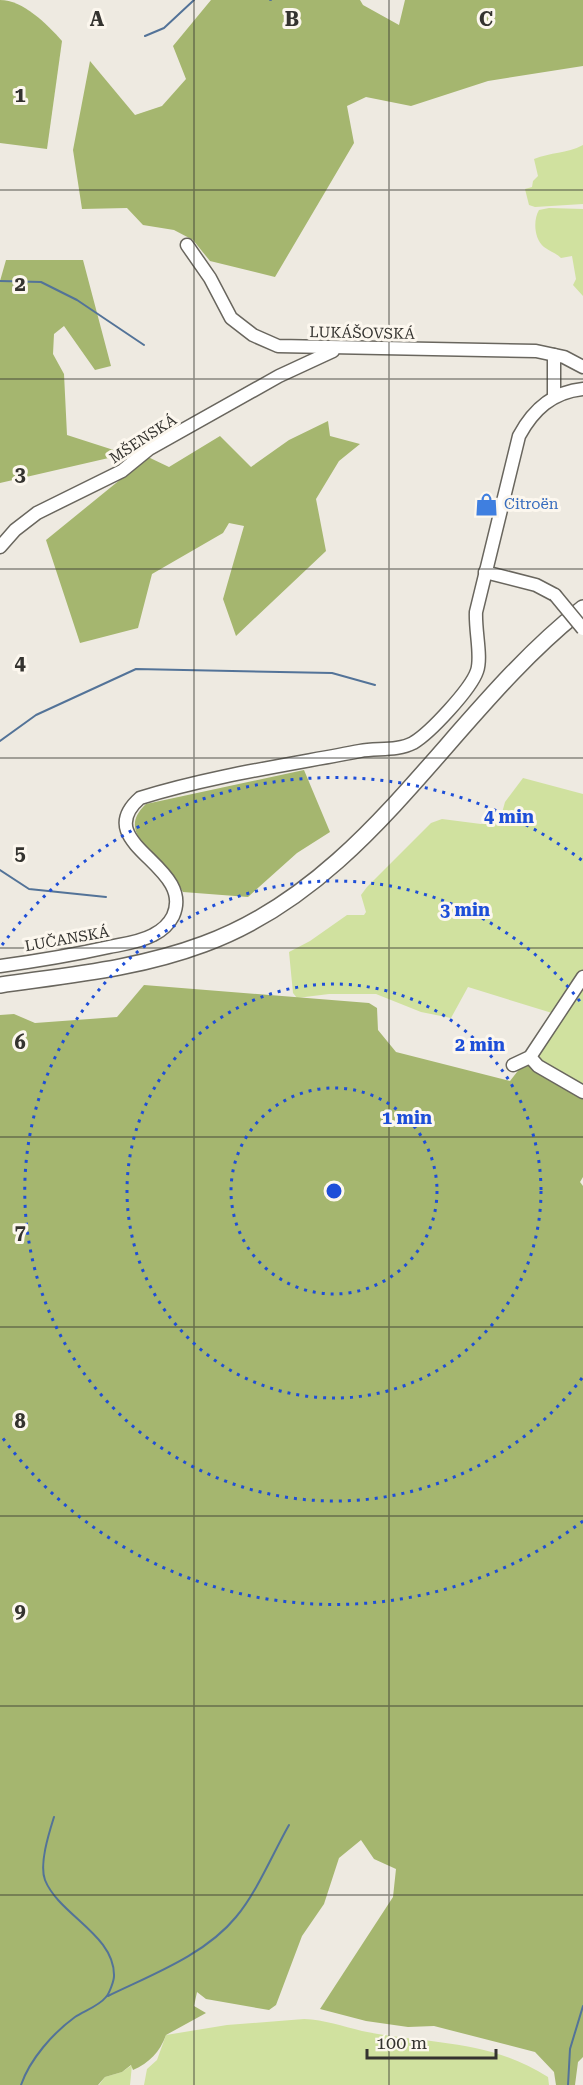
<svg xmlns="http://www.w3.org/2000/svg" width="583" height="2085" font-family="'Roboto Serif',serif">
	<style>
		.green { fill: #d0e19f }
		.forest { fill: #a5b66f }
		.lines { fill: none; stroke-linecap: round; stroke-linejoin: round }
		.stream { stroke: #537398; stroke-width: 2 }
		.minor-casing { stroke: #69665e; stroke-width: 15 }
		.major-casing { stroke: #69665e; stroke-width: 18 }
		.minor { stroke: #fff; stroke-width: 12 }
		.major { stroke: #fff; stroke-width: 15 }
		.minor-bridge-casing { stroke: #69665e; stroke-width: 15; stroke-linecap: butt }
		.minor-bridge { stroke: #fff; stroke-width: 12 }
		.grid { fill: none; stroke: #34332f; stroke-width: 1.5; stroke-opacity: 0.55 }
		.ring { fill: none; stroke: #1d4ed8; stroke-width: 3; stroke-dasharray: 3 6 }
		.labels { text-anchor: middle; stroke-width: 6; stroke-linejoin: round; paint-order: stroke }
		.street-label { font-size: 15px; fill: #34332f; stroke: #fcf7ee }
		.shop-label { font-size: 15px; fill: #366cbe; stroke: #fcf7ee; text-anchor: start }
		.grid-label { font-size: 20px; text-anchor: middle; font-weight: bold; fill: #34332f; stroke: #fcf7ee; stroke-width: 6; stroke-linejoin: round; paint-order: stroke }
		.centre { fill: #1d4ed8; stroke: #fcf7ee; stroke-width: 3 }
		.ring-label { font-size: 18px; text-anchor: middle; font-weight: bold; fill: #1d4ed8; stroke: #fcf7ee; stroke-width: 6; stroke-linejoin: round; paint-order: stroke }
	</style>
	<rect width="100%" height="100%" fill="#eeeae1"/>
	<g class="green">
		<path d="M583,145V204L535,207L529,205L525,189L532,187L533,181L538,176L534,159C551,152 566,154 583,145Z"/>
		<path d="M549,208L583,209V296L573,285L576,279L572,256L561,258C556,253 549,251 544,247C534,239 533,220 539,210Z"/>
		<polygon points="523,778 583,794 583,971 555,1011 552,1013 468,987 451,1018 421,1012 376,994 329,994 297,998 293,993 289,952 310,941 347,915 364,915 366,912 361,895 367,887 431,823 442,819 481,824 500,820 505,802"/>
		<polygon points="583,983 583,1087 541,1061 539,1053"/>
		<path d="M304,2019C325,2020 342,2026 362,2031C429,2045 486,2038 548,2077L549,2085H144L147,2069L157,2060L166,2035L227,2025Z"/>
		<polygon points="132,2065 130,2085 99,2085 105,2077 122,2072"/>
	</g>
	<g class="forest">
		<path d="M0,0C23,0 47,24 62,41L47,149L0,143Z"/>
		<polygon points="211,0 360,0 363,5 399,25 405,0 583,0 583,66 488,81 411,106 366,97 347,106 354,143 275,277 210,261 193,240 174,230 143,225 127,208 82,209 73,150 90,61 135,115 162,106 186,79 173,46"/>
		<polygon points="6,260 83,260 111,366 95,370 64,326 54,334 53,354 64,374 67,435 126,454 0,483 0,281"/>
		<polygon points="328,421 330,436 360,444 339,461 316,499 326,551 236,636 223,599 244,526 229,523 223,533 152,574 138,628 80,643 46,540 148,457 169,467 220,436 251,467 289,440"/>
		<path d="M304,770L330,832L297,853L248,897L183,892C179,886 176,878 171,872C157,852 115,833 146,804Z"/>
		<path d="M144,985L369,1003L377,1008L378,1030L396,1052L510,1081L524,1063L583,1096V1177L580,1182L583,1186V2057L578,2062L575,2085H556L554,2072L535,2052L434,2026L408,2027L366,2021L320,2009L393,1897L396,1869L374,1859L361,1840L339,1858L324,1904L302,1936L276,2005L269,2010L206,1999L197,1992L194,2006L206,2013L166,2035C160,2052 149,2063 133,2070L131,2065L122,2072L105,2077L98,2085H0V1015L14,1014L35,1023L117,1017Z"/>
	</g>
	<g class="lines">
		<g class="stream">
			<polyline points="270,0 271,0"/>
			<polyline points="145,36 164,28 194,0"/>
			<polyline points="0,281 41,282 77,300 144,345"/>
			<polyline points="0,741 36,715 136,669 332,673 375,685"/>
			<polyline points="0,870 29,889 106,897"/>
			<path d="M108,1996C151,1975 205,1955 236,1917C257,1892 273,1853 289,1825"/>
			<path d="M21,2085C30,2059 53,2033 75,2017C84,2011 99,2006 106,1997C109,1994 114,1981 114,1976C115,1935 59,1915 45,1880C39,1864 49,1833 54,1817"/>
			<polyline points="568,2085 570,2049 583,2006"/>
		</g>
		<defs>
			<g id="minor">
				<polyline points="187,245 210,278 231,318 253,335 278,346 536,351 564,357 583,367"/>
				<polyline points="554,397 554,355"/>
				<polyline points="0,547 15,530 37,513 122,471 149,449 279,376 333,351"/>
				<polyline points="485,572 536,585 555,595"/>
				<path d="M0,966C37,961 73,955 109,947C124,944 140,942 153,935C161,931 169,924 173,916C196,865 88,844 140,798C211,776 287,765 360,751C377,748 398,751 413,743C430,733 471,689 477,671C482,657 475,631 476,612L519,436C533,410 552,392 583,389"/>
				<polyline points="530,1057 538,1066 583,1092"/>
				<polyline points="513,1065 530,1057 583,977"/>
			</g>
			<path id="major" d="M0,985C69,975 137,969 204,944C370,883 450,712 583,608"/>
		</defs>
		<use href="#minor" class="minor-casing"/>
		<use href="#major" class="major-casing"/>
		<use href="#minor" class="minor"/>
		<use href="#major" class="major"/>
		<defs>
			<polyline id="minor-bridge" points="555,595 583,629"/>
		</defs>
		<use href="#minor-bridge" class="minor-bridge-casing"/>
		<use href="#minor-bridge" class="minor-bridge"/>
	</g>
	<path class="grid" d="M194,0V2085M389,0V2085M0,190H583M0,379H583M0,569H583M0,758H583M0,948H583M0,1137H583M0,1327H583M0,1516H583M0,1706H583M0,1895H583"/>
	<g class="ring">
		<circle cx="334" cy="1191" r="103"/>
		<circle cx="334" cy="1191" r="207"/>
		<path d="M582 1378A310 310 0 1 1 582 1004"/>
		<path d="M583 1521A413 413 0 0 1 2 1437M2 945A413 413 0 0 1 583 861"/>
	</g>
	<defs>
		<symbol id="shop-bare" viewBox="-9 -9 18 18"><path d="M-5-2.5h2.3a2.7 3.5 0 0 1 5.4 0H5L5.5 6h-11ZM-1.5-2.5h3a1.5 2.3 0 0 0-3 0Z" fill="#3f7fe0" stroke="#fcf7ee" stroke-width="2.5" paint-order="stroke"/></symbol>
	</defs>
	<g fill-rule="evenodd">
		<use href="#shop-bare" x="470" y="488" width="33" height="33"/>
	</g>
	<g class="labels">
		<g class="street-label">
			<text transform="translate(362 333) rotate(1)" y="5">LUKÁŠOVSKÁ</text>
			<text transform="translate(143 439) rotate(-33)" y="5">MŠENSKÁ</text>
			<text transform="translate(67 939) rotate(-10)" y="5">LUČANSKÁ</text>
		</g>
		<g class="shop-label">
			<text x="504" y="509">Citroën</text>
		</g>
	</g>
	<g class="grid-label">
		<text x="97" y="26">A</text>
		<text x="292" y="26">B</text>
		<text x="486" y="26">C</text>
		<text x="20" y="102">1</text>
		<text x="20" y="291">2</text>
		<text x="20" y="481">3</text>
		<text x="20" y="670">4</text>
		<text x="20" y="860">5</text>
		<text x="20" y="1049">6</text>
		<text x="20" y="1239">7</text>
		<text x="20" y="1428">8</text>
		<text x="20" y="1618">9</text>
	</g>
	<circle cx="334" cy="1191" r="9" class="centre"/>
	<g class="ring-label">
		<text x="509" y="823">4 min</text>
		<text x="465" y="916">3 min</text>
		<text x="480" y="1051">2 min</text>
		<text x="407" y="1124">1 min</text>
	</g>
	<path d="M367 2049v9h129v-9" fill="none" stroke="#34332f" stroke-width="3"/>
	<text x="376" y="2049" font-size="18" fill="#34332f" stroke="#fcf7ee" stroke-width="4.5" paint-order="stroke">100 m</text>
</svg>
